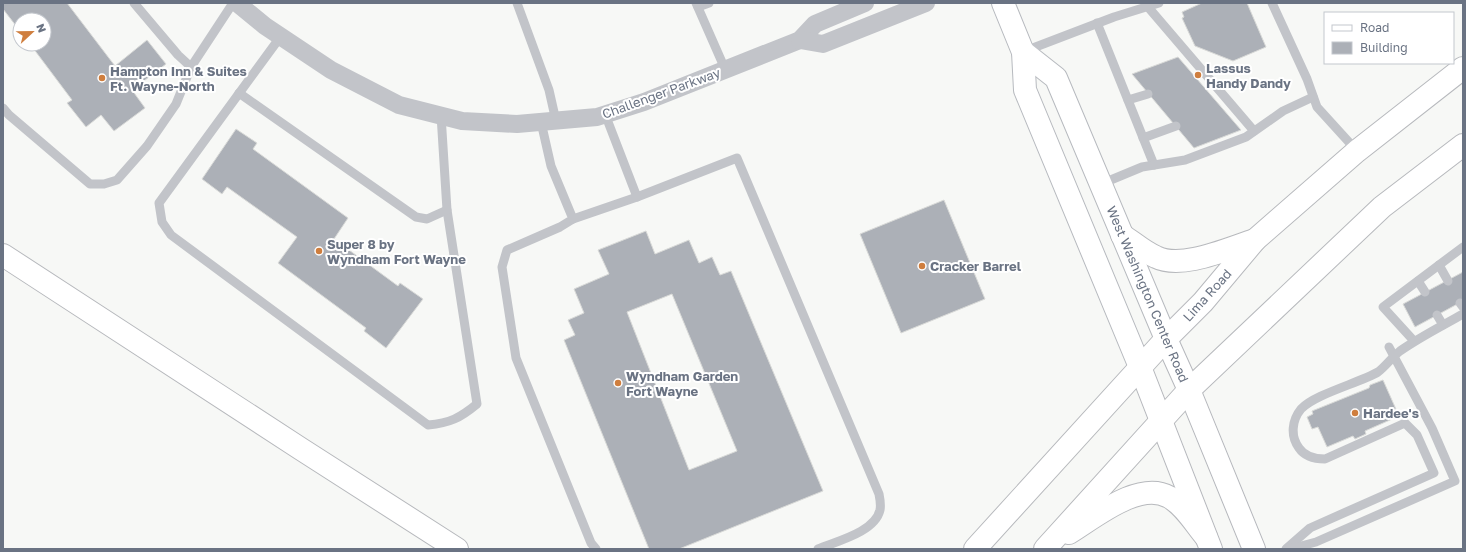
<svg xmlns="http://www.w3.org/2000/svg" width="1466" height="552" font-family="'Golos Text',sans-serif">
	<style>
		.building { fill: #acb0b7; stroke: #d9dad8; fill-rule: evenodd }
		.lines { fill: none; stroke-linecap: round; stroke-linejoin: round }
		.secondary-casing { stroke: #b7babf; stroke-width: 24 }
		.primary-casing { stroke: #b6b8bd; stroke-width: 24 }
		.highway-casing { stroke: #b7b9bd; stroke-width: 24 }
		.lane { stroke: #c2c4c9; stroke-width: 9 }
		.street { stroke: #c2c4c9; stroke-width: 18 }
		.secondary { stroke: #fff; stroke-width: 22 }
		.primary { stroke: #fff; stroke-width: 22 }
		.highway { stroke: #fff; stroke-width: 22 }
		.poi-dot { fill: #cf7e3e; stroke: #fff; stroke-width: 1.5 }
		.labels { text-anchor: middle; stroke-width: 4; stroke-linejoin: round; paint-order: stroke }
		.poi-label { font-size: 13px; font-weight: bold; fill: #6a7383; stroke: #fff; text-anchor: start }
		.street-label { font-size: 13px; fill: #6a7383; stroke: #fff }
	</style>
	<rect width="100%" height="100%" fill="#f7f8f6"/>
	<g class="building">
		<polygon points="3,3 67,3 115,66 147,40 166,64 132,90 145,108 114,131 101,115 86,127 67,103 72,100 30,44 44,44 44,20 20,20 20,31 3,9"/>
		<polygon points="1202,3 1247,3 1266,47 1233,61 1195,46 1182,18 1184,17 1182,12"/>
		<polygon points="1178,57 1241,130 1194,148 1132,74"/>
		<polygon points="236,129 257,143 253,149 348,218 334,239 398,286 400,283 423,299 386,348 364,331 366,328 278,263 297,237 227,187 222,194 202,179"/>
		<polygon points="944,200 985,299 901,333 860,234"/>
		<path d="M646,231L655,254L689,240L699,263L712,257L720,275L731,271L823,491L679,549H649L564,340L575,335L568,320L584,313L574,289L609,274L598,250ZM672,294L737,451L689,470L627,312Z"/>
		<polygon points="1463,272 1463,301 1415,327 1403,304"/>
		<polygon points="1383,380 1399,416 1365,431 1366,434 1355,439 1353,436 1327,447 1318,427 1312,429 1307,417 1313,414 1312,411 1369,388 1370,385"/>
	</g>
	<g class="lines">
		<defs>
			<g id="secondary">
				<polyline points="1003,3 1023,52 1025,90 1140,367"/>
				<polyline points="1023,52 1056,78 1166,339"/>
			</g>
			<g id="primary">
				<polyline points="1166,339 1189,390 1254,549"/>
				<polyline points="1140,367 1211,549"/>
			</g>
			<g id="highway">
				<path d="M1122,235C1133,242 1144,252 1156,257C1182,270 1229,248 1255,240"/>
				<polyline points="3,255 301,449 457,549"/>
				<path d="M1069,533C1094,518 1139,480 1169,497C1184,505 1195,524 1206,537"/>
				<polyline points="975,549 1166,339 1203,302 1255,240 1357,151 1463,68"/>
				<polyline points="1045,549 1189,390 1382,207 1463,145"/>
			</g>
		</defs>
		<use href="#secondary" class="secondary-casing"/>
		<use href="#primary" class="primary-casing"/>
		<use href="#highway" class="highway-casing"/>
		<g class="lane">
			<polyline points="134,3 178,55 191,67"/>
			<polyline points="517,3 549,90 556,121"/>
			<polyline points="696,3 725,69"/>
			<polyline points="1272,3 1307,79 1317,107 1357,151"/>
			<polyline points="698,7 709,3"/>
			<polyline points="1148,7 1254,131"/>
			<polyline points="1097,23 1154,165"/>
			<path d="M281,36L159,203L162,222L171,235L428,425C450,423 460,418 477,404L447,210L441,115"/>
			<polyline points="1025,51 1114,17 1159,3"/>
			<polyline points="239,93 416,217 427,219 447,210"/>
			<polyline points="1128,100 1148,94"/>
			<polyline points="3,108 9,115 90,184 104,184 117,180 147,146 176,104 191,67 233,3"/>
			<path d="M605,114L637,197L737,158L879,494C880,499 881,505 880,510C875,532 837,541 818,549"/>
			<polyline points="541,122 551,166 573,219 560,227 507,250 502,267 516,358 591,543 596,549"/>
			<polyline points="1143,138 1176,126"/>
			<polyline points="1101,184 1142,167 1185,160 1246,137 1283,111 1313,97"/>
			<polyline points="573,219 637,197"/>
			<polyline points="1439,265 1448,281"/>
			<polyline points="1418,281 1425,292"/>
			<polyline points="1460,303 1463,307"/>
			<polyline points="1437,315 1443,325"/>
			<polyline points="1414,341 1383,307 1463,247"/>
			<path d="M1286,549L1310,528L1434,473L1417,435L1405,423L1325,459C1314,459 1305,457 1299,448C1290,436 1292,420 1301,409C1315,394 1359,383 1378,372C1386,366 1392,357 1400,351C1420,337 1442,326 1463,314"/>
			<polyline points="1290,549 1316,542 1455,481 1432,428 1389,347"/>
		</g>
		<g class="street">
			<polyline points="237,3 265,26 331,70 399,105 462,121 517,124 597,117 644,102 800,40 815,24 865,3"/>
			<polyline points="800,40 823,44 926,3"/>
		</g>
		<use href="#secondary" class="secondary"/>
		<use href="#primary" class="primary"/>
		<use href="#highway" class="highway"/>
	</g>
	<g class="poi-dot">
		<circle cx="1198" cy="75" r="4"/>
		<circle cx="102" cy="78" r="4"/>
		<circle cx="319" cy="251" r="4"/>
		<circle cx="922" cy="266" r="4"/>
		<circle cx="618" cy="383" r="4"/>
		<circle cx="1355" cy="413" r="4"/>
	</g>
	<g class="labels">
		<g class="poi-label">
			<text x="1206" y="73">Lassus<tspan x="1206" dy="15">Handy Dandy</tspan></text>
			<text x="110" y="76">Hampton Inn &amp; Suites<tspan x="110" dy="15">Ft. Wayne-North</tspan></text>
			<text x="327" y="249">Super 8 by<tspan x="327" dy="15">Wyndham Fort Wayne</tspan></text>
			<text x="930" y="271">Cracker Barrel</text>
			<text x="626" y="381">Wyndham Garden<tspan x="626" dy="15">Fort Wayne</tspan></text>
			<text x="1363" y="418">Hardee's</text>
		</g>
		<g class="street-label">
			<text transform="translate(661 93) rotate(-20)" y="5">Challenger Parkway</text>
			<text transform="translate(1148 294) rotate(67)" y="5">West Washington Center Road</text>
			<text transform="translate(1207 295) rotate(-48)" y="5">Lima Road</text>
		</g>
	</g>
	<rect width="1466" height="552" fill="none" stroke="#6a7383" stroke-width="8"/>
	<rect x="1324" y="12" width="130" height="52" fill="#ffffff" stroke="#c3c7cd"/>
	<rect x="1332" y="25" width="20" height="6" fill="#ffffff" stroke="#c3c7cd"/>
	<text x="1360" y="32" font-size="12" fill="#6a7383">Road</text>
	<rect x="1332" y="42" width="20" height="12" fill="#acb0b7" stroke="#c3c7cd"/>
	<text x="1360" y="52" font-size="12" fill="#6a7383">Building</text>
	<g transform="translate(32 32) rotate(68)"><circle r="19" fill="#ffffff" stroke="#c3c7cd"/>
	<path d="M0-3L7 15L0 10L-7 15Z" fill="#cf7e3e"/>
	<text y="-6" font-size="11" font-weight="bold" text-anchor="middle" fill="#6a7383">N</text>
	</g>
</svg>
